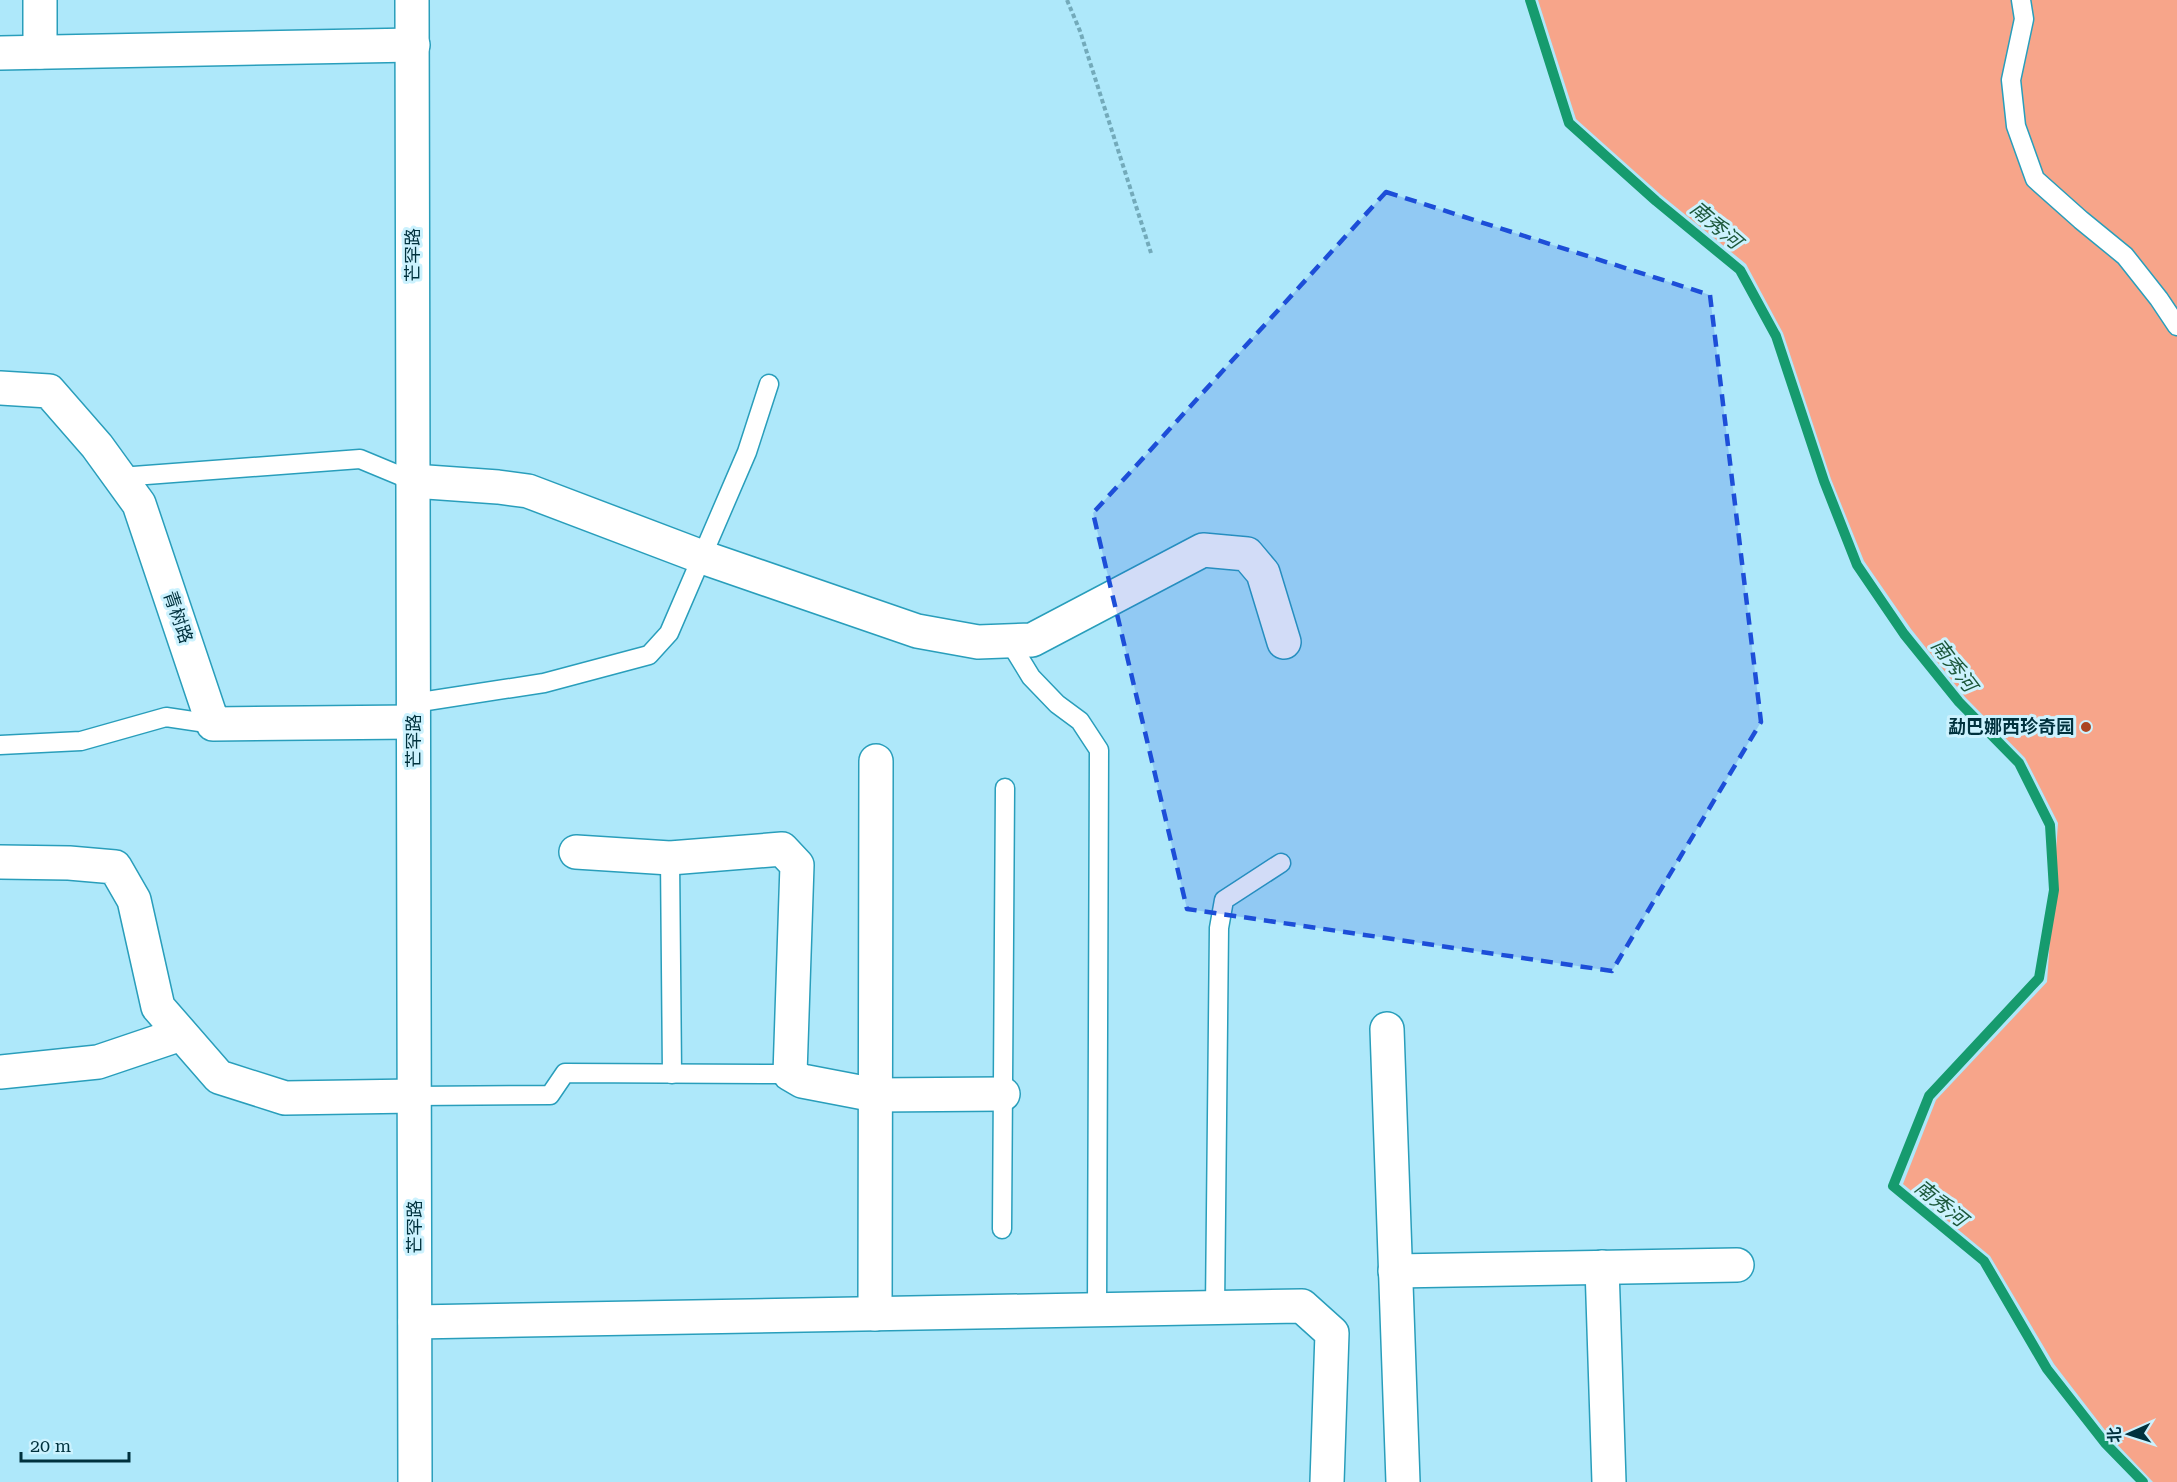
<svg xmlns="http://www.w3.org/2000/svg" width="2177" height="1482" font-family="'Roboto Serif','Noto Sans SC',serif">
	<style>
		.garden { fill: #f7a58a }
		.lines { fill: none; stroke-linecap: round; stroke-linejoin: round }
		.stream { stroke: #169b6e; stroke-width: 10 }
		.service-casing { stroke: #299ebb; stroke-width: 21 }
		.minor-casing { stroke: #299ebb; stroke-width: 36 }
		.tertiary-casing { stroke: #299ebb; stroke-width: 36 }
		.path { stroke: #73aaba; stroke-width: 4; stroke-dasharray: 4.5 3; stroke-linecap: butt }
		.service { stroke: #fff; stroke-width: 18 }
		.minor { stroke: #fff; stroke-width: 33 }
		.tertiary { stroke: #fff; stroke-width: 33 }
		.marked { fill: #1d4ed8; fill-opacity: 0.2; stroke: #1d4ed8; stroke-width: 4.5; stroke-dasharray: 12 8; stroke-linejoin: round }
		.poi-dot { fill: #ab4420; stroke: #ccf2fe; stroke-width: 2 }
		.labels { text-anchor: middle; stroke-width: 6; stroke-linejoin: round; paint-order: stroke }
		.street-label { font-size: 18px; fill: #00313d; stroke: #ccf2fe }
		.poi-label { font-size: 18px; font-weight: bold; fill: #00313d; stroke: #ccf2fe; text-anchor: end }
		.water-label { font-size: 20px; font-style: italic; fill: #1d583b; stroke: #ccf2fe }
	</style>
	<rect width="100%" height="100%" fill="#aee8fa"/>
	<polygon class="garden" points="1538,0 2177,0 2177,1482 2153,1482 2111,1438 2054,1364 1990,1256 1903,1184 1936,1100 2047,982 2058,823 2025,758 1965,697 1911,629 1864,561 1831,479 1783,333 1746,264 1661,195 1576,119"/>
	<g class="lines">
		<polyline class="stream" points="1530,0 1569,123 1656,201 1740,270 1776,336 1824,481 1857,565 1904,634 1959,702 2019,763 2050,825 2054,890 2039,978 1929,1096 1893,1186 1984,1261 2047,1369 2105,1443 2143,1482"/>
		<defs>
			<g id="service">
				<polyline points="2021,0 2024,19 2011,80 2016,126 2035,179 2081,220 2125,256 2159,299 2177,326"/>
				<polyline points="120,477 360,459 413,481"/>
				<polyline points="1009,641 1031,677 1057,704 1080,721 1099,750 1097,1310"/>
				<polyline points="414,703 544,683 649,655 669,633 747,452 769,384"/>
				<polyline points="0,745 81,741 166,717 213,724"/>
				<polyline points="670,858 672,1074"/>
				<polyline points="414,1096 550,1095 565,1073 790,1074"/>
				<polyline points="1002,1229 1005,788"/>
				<polyline points="1215,1308 1219,928 1224,900 1281,863"/>
			</g>
			<g id="minor">
				<polyline points="40,0 40,52"/>
				<polyline points="0,53 413,45"/>
				<polyline points="0,388 49,391 97,446 139,504 213,724 413,722"/>
				<polyline points="413,481 498,487 528,491 702,557 917,631 978,642 1032,640 1203,550 1247,554 1263,573 1284,642"/>
				<polyline points="576,852 670,858 782,849 797,865 790,1074 802,1081 875,1095 1003,1094"/>
				<polyline points="0,862 69,863 115,867 134,900 158,1007 219,1077 285,1098 414,1096"/>
				<polyline points="1387,1029 1403,1482"/>
				<polyline points="0,1072 98,1062 181,1034"/>
				<polyline points="1602,1267 1609,1482"/>
				<polyline points="1395,1271 1737,1265"/>
				<polyline points="875,1314 876,761"/>
				<polyline points="415,1322 1302,1306 1332,1333 1327,1482"/>
			</g>
			<polyline id="tertiary" points="412,0 415,1482"/>
		</defs>
		<use href="#service" class="service-casing"/>
		<use href="#minor" class="minor-casing"/>
		<use href="#tertiary" class="tertiary-casing"/>
		<polyline class="path" points="1067,0 1080,31 1151,253"/>
		<use href="#service" class="service"/>
		<use href="#minor" class="minor"/>
		<use href="#tertiary" class="tertiary"/>
	</g>
	<path class="marked" d="M1386,192L1710,295L1761,722L1612,971L1187,909L1093,513Z"/>
	<circle class="poi-dot" cx="2086" cy="727" r="6"/>
	<g class="labels">
		<g class="street-label">
			<text transform="translate(413 255) rotate(-90)" y="6">芒罕路</text>
			<text transform="translate(178 617) rotate(71)" y="6">青树路</text>
			<text transform="translate(414 741) rotate(-90)" y="6">芒罕路</text>
			<text transform="translate(415 1227) rotate(-90)" y="6">芒罕路</text>
		</g>
		<g class="poi-label">
			<text x="2074" y="733">勐巴娜西珍奇园</text>
		</g>
		<g class="water-label">
			<text transform="translate(1716 225) rotate(41)" y="7">南秀河</text>
			<text transform="translate(1954 665) rotate(53)" y="7">南秀河</text>
			<text transform="translate(1941 1203) rotate(39)" y="7">南秀河</text>
		</g>
	</g>
	<g transform="translate(2129 1434) rotate(267)" stroke="#ccf2fe" stroke-width="4.5" paint-order="stroke">
	<path d="M0-4.5L10 22L0 15L-10 22Z" fill="#00313d"/>
	<text y="-9" font-size="16" font-weight="bold" text-anchor="middle" fill="#00313d">北</text>
	</g>
	<path d="M21 1452v9h108v-9" fill="none" stroke="#00313d" stroke-width="3"/>
	<text x="30" y="1452" font-size="18" fill="#00313d" stroke="#ccf2fe" stroke-width="4.5" paint-order="stroke">20 m</text>
</svg>
